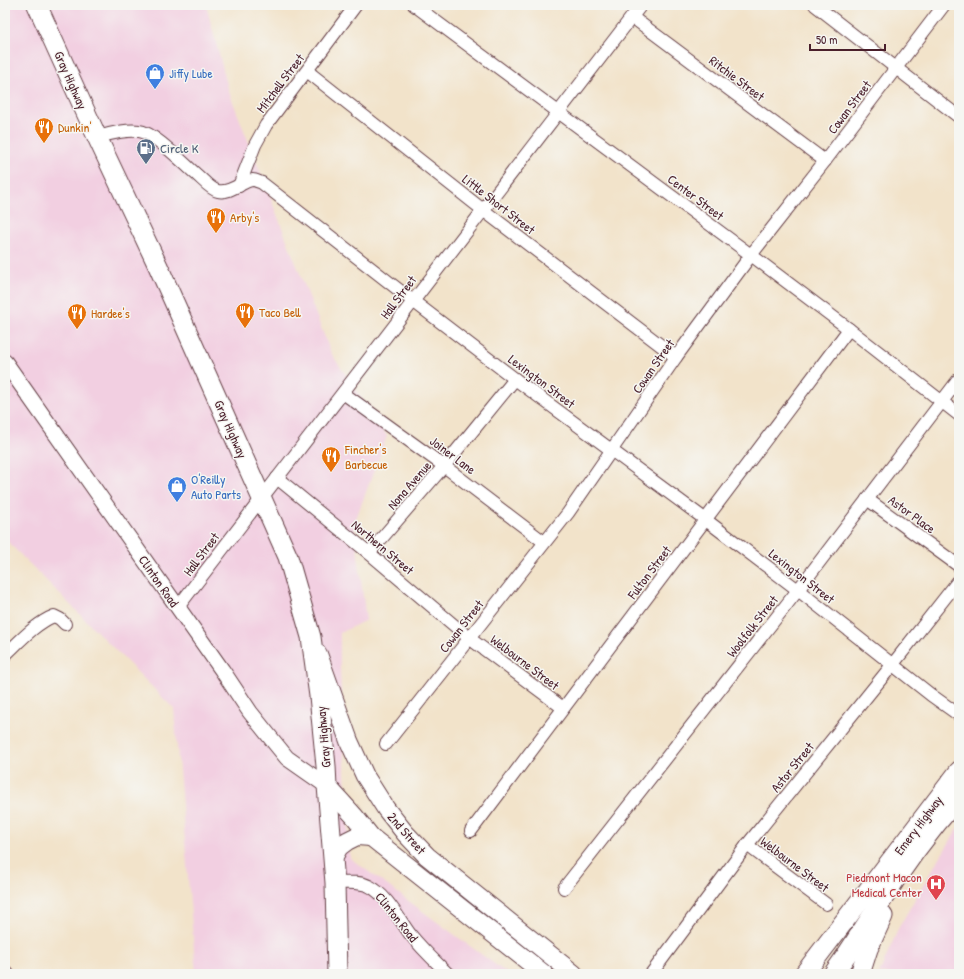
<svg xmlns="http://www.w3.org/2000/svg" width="964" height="979" font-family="'Patrick Hand',sans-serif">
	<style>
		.built { fill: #f2cfe1 }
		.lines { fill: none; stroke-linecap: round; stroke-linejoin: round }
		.minor-casing { stroke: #633c43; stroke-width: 14 }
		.tertiary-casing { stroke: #633c43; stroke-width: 17 }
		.primary-casing { stroke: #633c43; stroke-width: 20 }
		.trunk-casing { stroke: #633c43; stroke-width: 21 }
		.minor { stroke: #fff; stroke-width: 12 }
		.tertiary { stroke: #fff; stroke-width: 15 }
		.primary { stroke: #fff; stroke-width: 18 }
		.trunk { stroke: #fff; stroke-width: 19 }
		.labels { text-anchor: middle; stroke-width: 3; stroke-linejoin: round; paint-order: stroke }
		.shop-label { font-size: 13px; fill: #366cbe; stroke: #f6f6f2; text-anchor: start }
		.street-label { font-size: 13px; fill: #4a1f2b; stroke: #f6f6f2 }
		.food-label { font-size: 13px; fill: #c56008; stroke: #f6f6f2; text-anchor: start }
		.service-label { font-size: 13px; fill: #4e5e75; stroke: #f6f6f2; text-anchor: start }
		.health-label { font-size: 13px; fill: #be3a42; stroke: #f6f6f2; text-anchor: end }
	</style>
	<rect width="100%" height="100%" fill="#f6f6f2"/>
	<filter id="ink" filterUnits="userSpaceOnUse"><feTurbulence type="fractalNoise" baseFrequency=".025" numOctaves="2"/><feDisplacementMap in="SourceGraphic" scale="8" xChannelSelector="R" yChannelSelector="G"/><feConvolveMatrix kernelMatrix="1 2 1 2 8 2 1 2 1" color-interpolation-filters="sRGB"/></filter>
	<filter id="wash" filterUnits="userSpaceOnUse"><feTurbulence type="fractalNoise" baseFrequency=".012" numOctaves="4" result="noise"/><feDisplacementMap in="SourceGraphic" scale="16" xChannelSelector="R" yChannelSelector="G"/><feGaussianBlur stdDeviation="0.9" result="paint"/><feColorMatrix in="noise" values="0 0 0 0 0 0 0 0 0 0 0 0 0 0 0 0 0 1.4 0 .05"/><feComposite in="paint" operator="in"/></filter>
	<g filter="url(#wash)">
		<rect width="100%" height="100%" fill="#f2e3ca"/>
		<g class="built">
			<polygon points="5,5 206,5 229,92 331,353 387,436 354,524 366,620 340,633 340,669 345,774 350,858 508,974 196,974 174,709 5,539"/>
			<polygon points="959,827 959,974 879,974 899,927 929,875"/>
		</g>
	</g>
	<g filter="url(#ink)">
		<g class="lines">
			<defs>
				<g id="minor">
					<polyline points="414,5 751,255 849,329 959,415"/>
					<polyline points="815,5 959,117"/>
					<polyline points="632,17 825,161"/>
					<polyline points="307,71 483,210 676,357"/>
					<path d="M97,137C110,134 125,129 139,131C154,132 184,164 197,175C202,179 211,190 218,191C230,194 244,180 253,180C255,180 259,182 262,183L413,301L515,379L706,520L798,590L931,695L959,715"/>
					<polyline points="239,186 255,145 266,125 356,5"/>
					<polyline points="343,393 444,466 544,542"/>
					<polyline points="277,478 369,553 469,638 563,708"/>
					<polyline points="867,499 959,566"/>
					<polyline points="369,553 444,466 515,379"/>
					<polyline points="178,607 641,5"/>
					<path d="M5,655C19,642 36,623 54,616L60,619L65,624"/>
					<polyline points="386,744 568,513 676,357 751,255 825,161 944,5"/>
					<polyline points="471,831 849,329"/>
					<polyline points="747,845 826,904"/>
					<path d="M335,883C346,883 359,881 369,886C386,894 399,919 410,934C422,949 435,961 448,974"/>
					<polyline points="564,888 798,590 959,379"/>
					<polyline points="5,971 8,974"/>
					<polyline points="651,974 747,845 893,664 959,580"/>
				</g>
				<polyline id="tertiary" points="5,362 222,670 250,712 274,742 287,758 327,786"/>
				<g id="primary">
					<polyline points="318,654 349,741 365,776 386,809 405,833 427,856 574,974"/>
					<polyline points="327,786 355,817 371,837 544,974"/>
					<polyline points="333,858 339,847 347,841 357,836 371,837"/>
				</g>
				<g id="trunk">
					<polyline points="37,5 97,137 158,266 288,557 311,637 319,696 326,766 327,786 335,883 337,974"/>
					<polyline points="804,974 959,771"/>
					<path d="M833,974C849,953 862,930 877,908C901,869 929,831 959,797"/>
					<polyline points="860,974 868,949 883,916"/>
				</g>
			</defs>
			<use href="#minor" class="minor-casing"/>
			<use href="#tertiary" class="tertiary-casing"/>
			<use href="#primary" class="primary-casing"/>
			<use href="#trunk" class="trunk-casing"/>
			<use href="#minor" class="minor"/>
			<use href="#tertiary" class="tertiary"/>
			<use href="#primary" class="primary"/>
			<use href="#trunk" class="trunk"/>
		</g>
	</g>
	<defs>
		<symbol id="shop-pin" viewBox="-11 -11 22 30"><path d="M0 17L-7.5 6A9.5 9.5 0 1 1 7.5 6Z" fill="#3f7fe0" stroke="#f6f6f2"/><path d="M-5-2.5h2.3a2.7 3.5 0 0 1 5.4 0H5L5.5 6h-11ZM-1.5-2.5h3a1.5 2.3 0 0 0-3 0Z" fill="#fff"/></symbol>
		<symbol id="restaurant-pin" viewBox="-11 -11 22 30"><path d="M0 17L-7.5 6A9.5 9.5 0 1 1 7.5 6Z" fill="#e8710a" stroke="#f6f6f2"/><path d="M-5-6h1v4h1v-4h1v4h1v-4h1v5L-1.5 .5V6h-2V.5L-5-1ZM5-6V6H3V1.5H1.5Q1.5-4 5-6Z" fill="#fff"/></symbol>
		<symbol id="fuel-pin" viewBox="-11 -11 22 30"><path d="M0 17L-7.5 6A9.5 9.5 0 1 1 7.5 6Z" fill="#5c6f8a" stroke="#f6f6f2"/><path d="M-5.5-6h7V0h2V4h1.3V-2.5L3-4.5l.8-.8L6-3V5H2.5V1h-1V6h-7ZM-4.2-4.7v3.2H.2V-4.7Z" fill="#fff"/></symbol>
		<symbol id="hospital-pin" viewBox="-11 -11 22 30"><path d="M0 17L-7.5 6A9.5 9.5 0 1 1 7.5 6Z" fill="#e0444e" stroke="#f6f6f2"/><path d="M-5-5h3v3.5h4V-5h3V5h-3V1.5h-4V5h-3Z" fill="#fff"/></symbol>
	</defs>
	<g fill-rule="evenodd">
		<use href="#shop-pin" x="144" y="62" width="22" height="30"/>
		<use href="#restaurant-pin" x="33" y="116" width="22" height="30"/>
		<use href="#fuel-pin" x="135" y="137" width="22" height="30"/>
		<use href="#restaurant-pin" x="205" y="206" width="22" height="30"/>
		<use href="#restaurant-pin" x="234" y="301" width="22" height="30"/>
		<use href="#restaurant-pin" x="66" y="302" width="22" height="30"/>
		<use href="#restaurant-pin" x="320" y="445" width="22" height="30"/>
		<use href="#shop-pin" x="166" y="475" width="22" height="30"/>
		<use href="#hospital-pin" x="925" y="873" width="22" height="30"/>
	</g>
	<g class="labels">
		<g class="shop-label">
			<text x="169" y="78">Jiffy Lube</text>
			<text x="191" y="484">O'Reilly<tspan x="191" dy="15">Auto Parts</tspan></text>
		</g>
		<g class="street-label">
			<text transform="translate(737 78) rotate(37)" y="5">Ritchie Street</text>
			<text transform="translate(71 80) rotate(66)" y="5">Gray Highway</text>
			<text transform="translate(280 83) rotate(-53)" y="5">Mitchell Street</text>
			<text transform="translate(849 107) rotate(-53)" y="5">Cowan Street</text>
			<text transform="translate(696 197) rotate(37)" y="5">Center Street</text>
			<text transform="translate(499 204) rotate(38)" y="5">Little Short Street</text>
			<text transform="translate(398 297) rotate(-53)" y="5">Hall Street</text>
			<text transform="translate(653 366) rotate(-55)" y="5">Cowan Street</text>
			<text transform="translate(542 381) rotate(37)" y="5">Lexington Street</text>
			<text transform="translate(231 429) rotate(66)" y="5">Gray Highway</text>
			<text transform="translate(453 455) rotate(37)" y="5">Joiner Lane</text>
			<text transform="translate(409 485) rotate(-49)" y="5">Nona Avenue</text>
			<text transform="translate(912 514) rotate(36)" y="5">Astor Place</text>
			<text transform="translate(383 547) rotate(40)" y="5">Northern Street</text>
			<text transform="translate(201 554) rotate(-53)" y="5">Hall Street</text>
			<text transform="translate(649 572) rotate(-53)" y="5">Fulton Street</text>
			<text transform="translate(802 576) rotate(38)" y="5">Lexington Street</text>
			<text transform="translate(159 581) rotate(55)" y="5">Clinton Road</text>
			<text transform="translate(461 626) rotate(-52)" y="5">Cowan Street</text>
			<text transform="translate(752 626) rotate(-52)" y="5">Woolfolk Street</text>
			<text transform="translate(525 662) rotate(37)" y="5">Welbourne Street</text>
			<text transform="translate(323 737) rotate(-95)" y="5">Gray Highway</text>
			<text transform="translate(792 767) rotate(-51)" y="5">Astor Street</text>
			<text transform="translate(918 825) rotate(-53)" y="5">Emery Highway</text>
			<text transform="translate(407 833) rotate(49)" y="5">2nd Street</text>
			<text transform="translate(795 864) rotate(37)" y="5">Welbourne Street</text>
			<text transform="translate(397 917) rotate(51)" y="5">Clinton Road</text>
		</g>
		<g class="food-label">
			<text x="58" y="132">Dunkin'</text>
			<text x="230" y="222">Arby's</text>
			<text x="259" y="317">Taco Bell</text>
			<text x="91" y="318">Hardee's</text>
			<text x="345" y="454">Fincher's<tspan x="345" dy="15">Barbecue</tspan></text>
		</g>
		<g class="service-label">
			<text x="160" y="153">Circle K</text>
		</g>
		<g class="health-label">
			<text x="922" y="882">Piedmont Macon<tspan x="922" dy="15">Medical Center</tspan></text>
		</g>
	</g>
	<rect width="964" height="979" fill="none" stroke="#f6f6f2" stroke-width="20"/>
	<path d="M810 44v6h75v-6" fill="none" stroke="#4a1f2b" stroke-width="2"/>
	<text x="816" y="44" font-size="12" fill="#4a1f2b" stroke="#f6f6f2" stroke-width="3" paint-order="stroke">50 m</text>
</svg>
